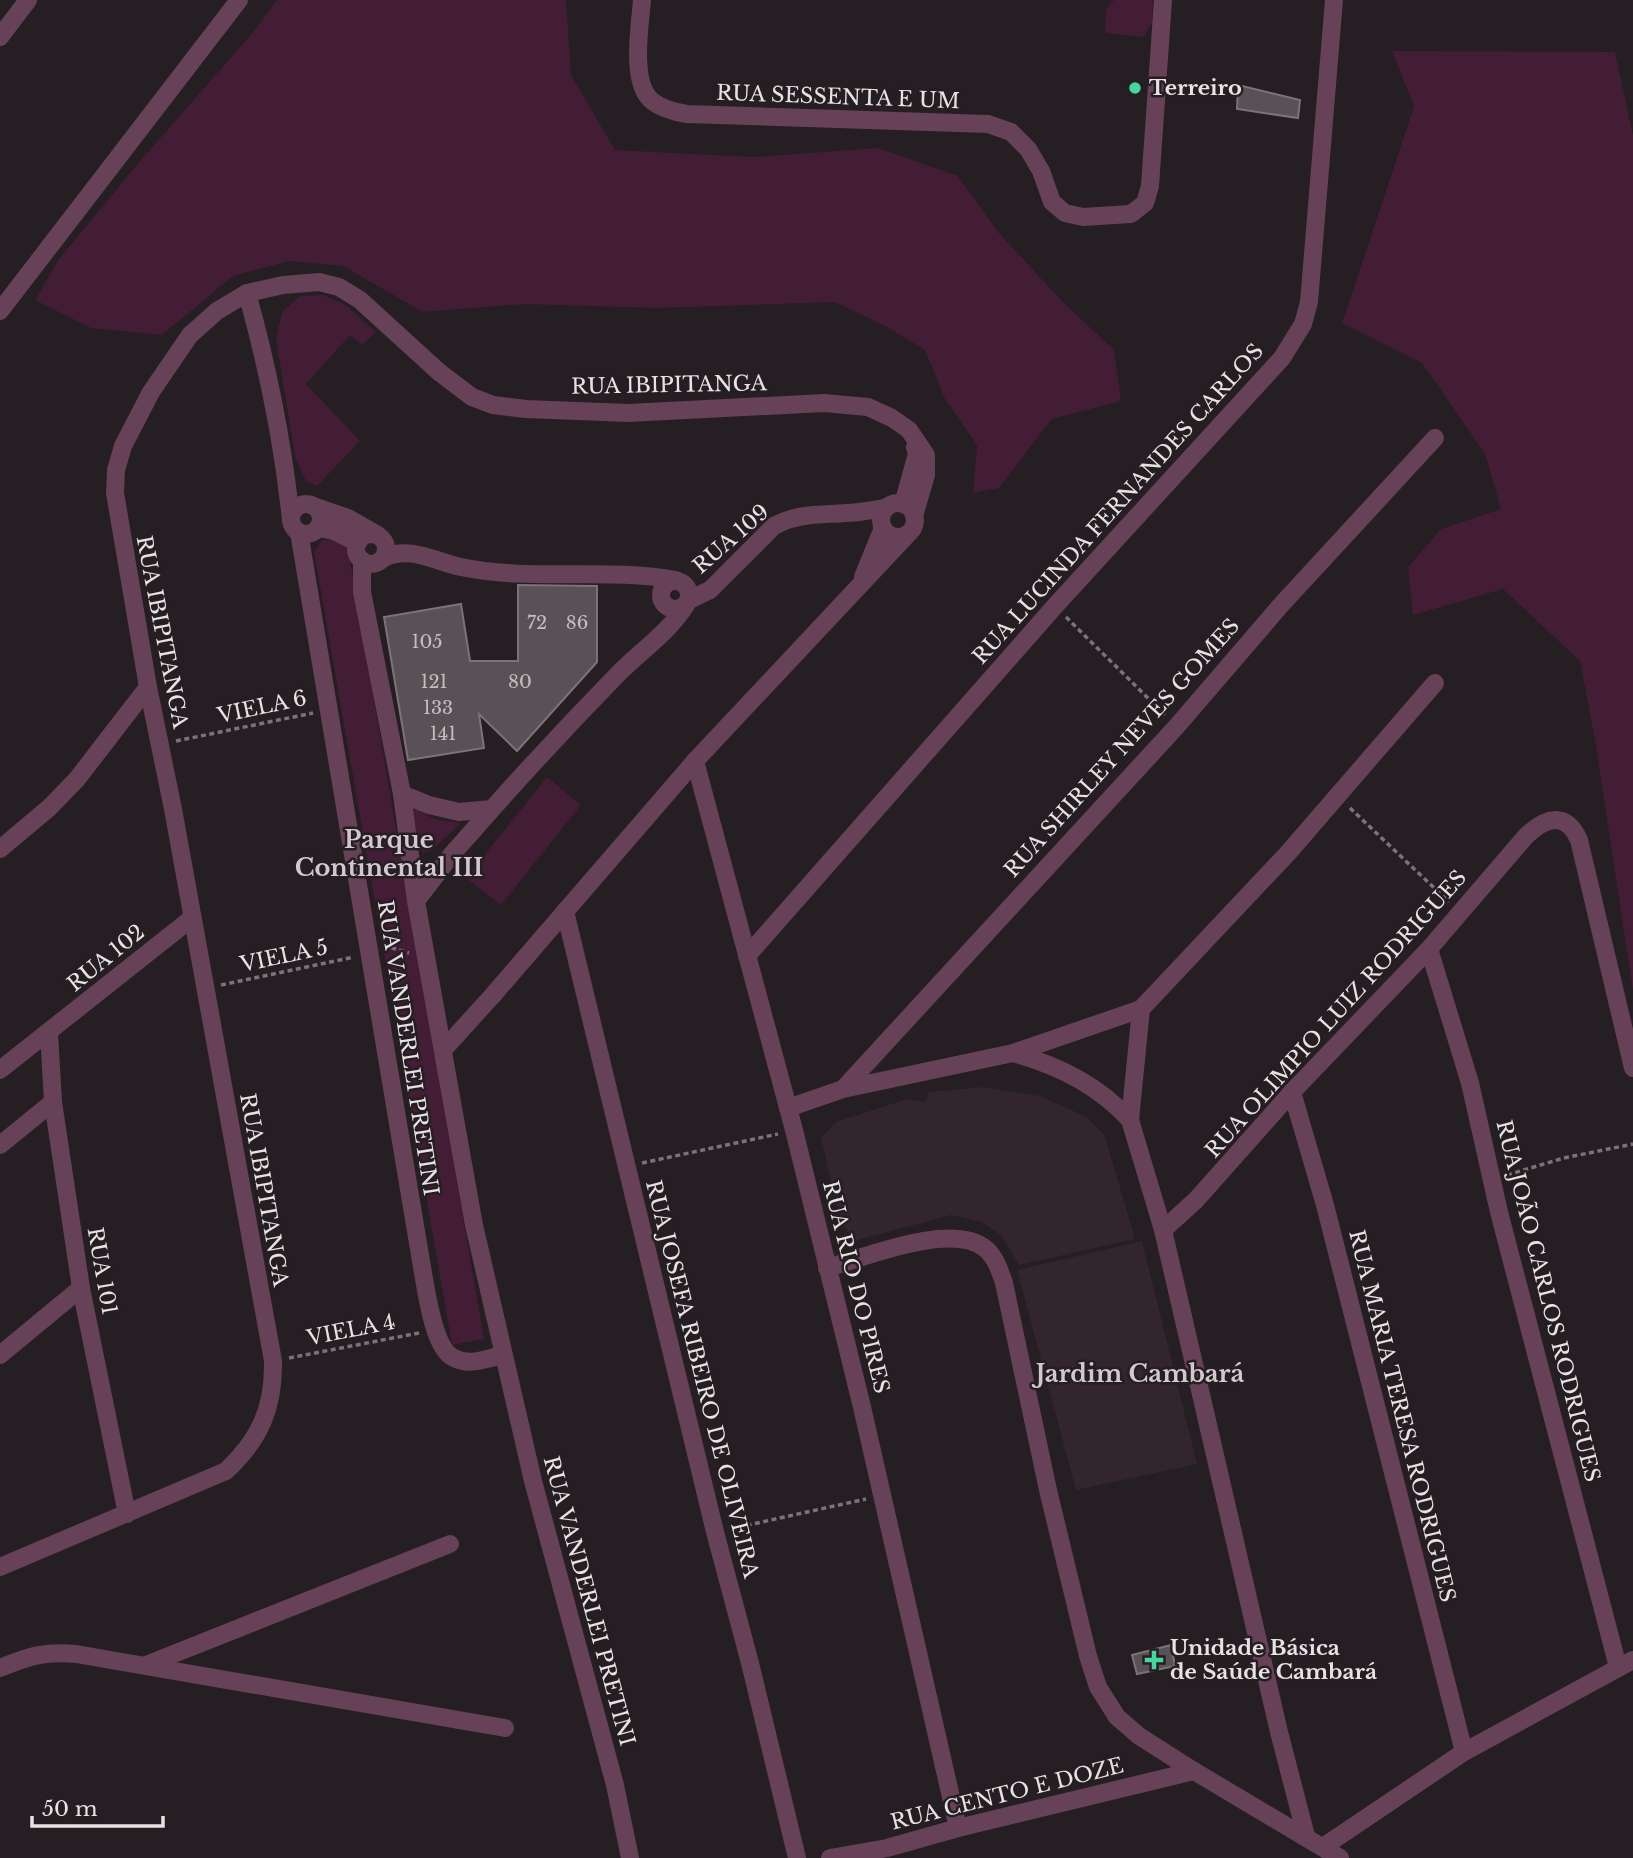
<svg xmlns="http://www.w3.org/2000/svg" width="1633" height="1858" font-family="'Libre Baskerville',serif">
	<style>
		.built { fill: #32252d }
		.green { fill: #431c35 }
		.building { fill: #5a5156; stroke: #7c7277; stroke-width: 2 }
		.lines { fill: none; stroke-linecap: round; stroke-linejoin: round }
		.path { stroke: #7a7377; stroke-width: 3.5; stroke-dasharray: 5 3.5; stroke-linecap: butt }
		.minor { stroke: #664157; stroke-width: 18 }
		.poi-dot { fill: #48d49d; stroke: #251e22; stroke-width: 2.5 }
		.labels { text-anchor: middle; stroke-width: 5; stroke-linejoin: round; paint-order: stroke }
		.number-label { font-size: 18px; fill: #c4bec1 }
		.poi-label { font-size: 21px; font-weight: bold; fill: #e8e2e5; stroke: #251e22; text-anchor: start }
		.street-label { font-size: 21px; fill: #e8e2e5; stroke: #251e22 }
		.quarter-label { font-size: 24px; font-weight: bold; fill: #d2c8cd; stroke: #251e22 }
	</style>
	<rect width="100%" height="100%" fill="#251e22"/>
	<g class="built">
		<polygon points="984,1087 1040,1096 1087,1117 1105,1136 1135,1239 1019,1265 1002,1236 982,1222 951,1215 854,1241 840,1220 821,1138 836,1122 907,1099 925,1102 929,1092"/>
		<polygon points="1142,1241 1197,1464 1076,1490 1017,1270"/>
	</g>
	<g class="green">
		<polygon points="277,0 566,0 571,75 615,150 754,157 878,148 958,176 998,232 1063,302 1114,350 1121,401 1052,419 999,488 973,493 977,445 945,399 925,350 887,327 835,302 657,308 523,304 423,312 343,266 289,261 233,276 162,335 91,328 35,300 59,259 140,161 255,30"/>
		<polygon points="1114,0 1153,0 1152,23 1143,37 1105,33 1106,10"/>
		<polygon points="1392,51 1615,52 1633,135 1633,991 1595,740 1580,661 1503,589 1413,615 1408,567 1441,529 1501,509 1485,454 1422,363 1342,323 1414,106"/>
		<polygon points="323,295 346,305 376,332 362,345 350,335 306,384 360,441 317,486 306,481 295,457 276,338 282,312 300,296"/>
		<polygon points="322,540 345,540 349,555 484,1339 452,1345 314,552"/>
		<polygon points="547,777 581,805 501,905 466,878"/>
		<polygon points="412,806 434,819 461,823 431,851 422,853 408,813"/>
	</g>
	<g class="building">
		<polygon points="1238,85 1300,100 1298,118 1237,109"/>
		<polygon points="518,585 597,586 597,662 517,751 479,714 484,748 408,760 384,617 461,604 470,661 518,661"/>
		<polygon points="1171,1645 1175,1666 1137,1674 1132,1655"/>
	</g>
	<g class="lines">
		<g class="path">
			<polyline points="1066,617 1165,715"/>
			<polyline points="176,741 313,713"/>
			<polyline points="1350,808 1449,902"/>
			<polyline points="383,945 409,953"/>
			<polyline points="221,985 354,957"/>
			<polyline points="642,1163 778,1134"/>
			<polyline points="1507,1175 1564,1158 1633,1144"/>
			<polyline points="289,1358 419,1333"/>
			<polyline points="730,1529 866,1499"/>
		</g>
		<g class="minor">
			<path d="M642,0C640,26 630,83 652,101C662,109 674,112 687,114L988,124L1011,132L1028,149L1041,171L1052,202L1065,213L1083,217L1131,214L1145,203L1150,186L1163,0"/>
			<polyline points="0,37 28,0"/>
			<path d="M247,293C268,368 283,443 291,520"/>
			<polyline points="0,311 239,0"/>
			<circle cx="898" cy="520" r="17"/>
			<polyline points="903,504 917,454 915,447"/>
			<circle cx="306" cy="519" r="15"/>
			<polyline points="313,506 348,518 378,535"/>
			<polyline points="318,528 334,531 358,543"/>
			<path d="M299,532L422,1267C426,1289 433,1349 454,1358C469,1366 487,1359 502,1355"/>
			<circle cx="371" cy="549" r="15"/>
			<path d="M384,558C409,545 436,562 461,567C532,582 606,567 676,580"/>
			<polyline points="362,560 362,592 402,794 416,901 474,1225 533,1481 615,1785 630,1858"/>
			<polyline points="863,577 883,528"/>
			<circle cx="675" cy="595" r="14"/>
			<path d="M689,600L710,590L774,526C798,513 820,515 846,513C859,513 873,510 886,508"/>
			<polyline points="695,761 794,1130 862,1407 958,1828"/>
			<path d="M402,794L429,805L459,812L492,809C533,763 575,718 618,674C641,651 669,632 686,605"/>
			<polyline points="0,849 50,807 77,779 148,687"/>
			<polyline points="416,901 453,853 492,809"/>
			<polyline points="565,911 715,1532 750,1663 797,1858"/>
			<polyline points="1429,949 1470,1083 1499,1212 1618,1667"/>
			<polyline points="747,956 1055,606 1282,358 1303,324 1309,302 1334,0"/>
			<polyline points="49,1033 53,1102 81,1288 127,1514"/>
			<polyline points="444,1049 493,995 695,761 907,535"/>
			<path d="M1013,1053C1058,1065 1099,1086 1130,1120"/>
			<polyline points="0,1070 192,918"/>
			<polyline points="843,1089 1177,726 1281,605 1435,438"/>
			<polyline points="1292,1092 1325,1205 1464,1752"/>
			<polyline points="788,1108 843,1089 1013,1053 1141,1009"/>
			<polyline points="0,1145 53,1102"/>
			<path d="M1163,1230L1196,1200L1292,1092L1429,949L1526,836C1546,817 1566,811 1579,840L1633,1068"/>
			<path d="M827,1268C866,1257 952,1221 986,1249C996,1258 1000,1271 1004,1283L1048,1490L1088,1656L1098,1687L1117,1717L1139,1736L1194,1771L1340,1858"/>
			<polyline points="0,1355 81,1288"/>
			<path d="M0,1567L226,1471C260,1439 274,1408 273,1361L173,809L148,687L115,493L116,470L123,446L151,392L190,335L217,311L247,293L283,285L319,282L339,287L360,300L439,372L472,397L493,405L526,409L628,413L824,403L868,407L892,418L909,430L926,455V475L914,516"/>
			<polyline points="146,1665 450,1544"/>
			<path d="M0,1668C29,1656 45,1651 76,1654L505,1728"/>
			<polyline points="1306,1836 1279,1732 1163,1230 1130,1120 1141,1009 1288,853 1435,683"/>
			<polyline points="1323,1847 1464,1752 1633,1660"/>
			<polyline points="830,1858 887,1848 958,1828 1194,1771"/>
		</g>
	</g>
	<g class="poi-dot">
		<circle cx="1135" cy="88" r="7"/>
		<path d="M1150.5 1649.5h7v7h7v7h-7v7h-7v-7h-7v-7h7z"/>
	</g>
	<g class="labels">
		<g class="number-label">
			<text x="537" y="629">72</text>
			<text x="577" y="629">86</text>
			<text x="427" y="648">105</text>
			<text x="434" y="688">121</text>
			<text x="520" y="688">80</text>
			<text x="438" y="714">133</text>
			<text x="443" y="740">141</text>
		</g>
		<g class="poi-label">
			<text x="1149" y="95">Terreiro</text>
			<text x="1170" y="1655">Unidade Básica<tspan x="1170" dy="24">de Saúde Cambará</tspan></text>
		</g>
		<g class="street-label">
			<text transform="translate(838 97) rotate(2)" y="7">RUA SESSENTA E UM</text>
			<text transform="translate(669 385) rotate(-1)" y="7">RUA IBIPITANGA</text>
			<text transform="translate(1118 504) rotate(-48)" y="7">RUA LUCINDA FERNANDES CARLOS</text>
			<text transform="translate(731 539) rotate(-41)" y="7">RUA 109</text>
			<text transform="translate(162 632) rotate(79)" y="7">RUA IBIPITANGA</text>
			<text transform="translate(262 707) rotate(-12)" y="7">VIELA 6</text>
			<text transform="translate(1122 748) rotate(-48)" y="7">RUA SHIRLEY NEVES GOMES</text>
			<text transform="translate(284 956) rotate(-12)" y="7">VIELA 5</text>
			<text transform="translate(106 958) rotate(-39)" y="7">RUA 102</text>
			<text transform="translate(1336 1014) rotate(-48)" y="7">RUA OLIMPIO LUIZ RODRIGUES</text>
			<text transform="translate(408 1048) rotate(81)" y="7">RUA VANDERLEI PRETINI</text>
			<text transform="translate(264 1190) rotate(80)" y="7">RUA IBIPITANGA</text>
			<text transform="translate(102 1271) rotate(80)" y="7">RUA 101</text>
			<text transform="translate(856 1287) rotate(76)" y="7">RUA RIO DO PIRES</text>
			<text transform="translate(1548 1301) rotate(76)" y="7">RUA JOÃO CARLOS RODRIGUES</text>
			<text transform="translate(351 1330) rotate(-11)" y="7">VIELA 4</text>
			<text transform="translate(702 1379) rotate(76)" y="7">RUA JOSEFA RIBEIRO DE OLIVEIRA</text>
			<text transform="translate(1402 1416) rotate(76)" y="7">RUA MARIA TERESA RODRIGUES</text>
			<text transform="translate(589 1601) rotate(75)" y="7">RUA VANDERLEI PRETINI</text>
			<text transform="translate(1007 1794) rotate(-14)" y="7">RUA CENTO E DOZE</text>
		</g>
		<g class="quarter-label">
			<text x="389" y="848">Parque<tspan x="389" dy="28">Continental III</tspan></text>
			<text x="1140" y="1382">Jardim Cambará</text>
		</g>
	</g>
	<path d="M32 1816v10h131v-10" fill="none" stroke="#e8e2e5" stroke-width="3.5"/>
	<text x="42" y="1816" font-size="21" fill="#e8e2e5" stroke="#251e22" stroke-width="5" paint-order="stroke">50 m</text>
</svg>
